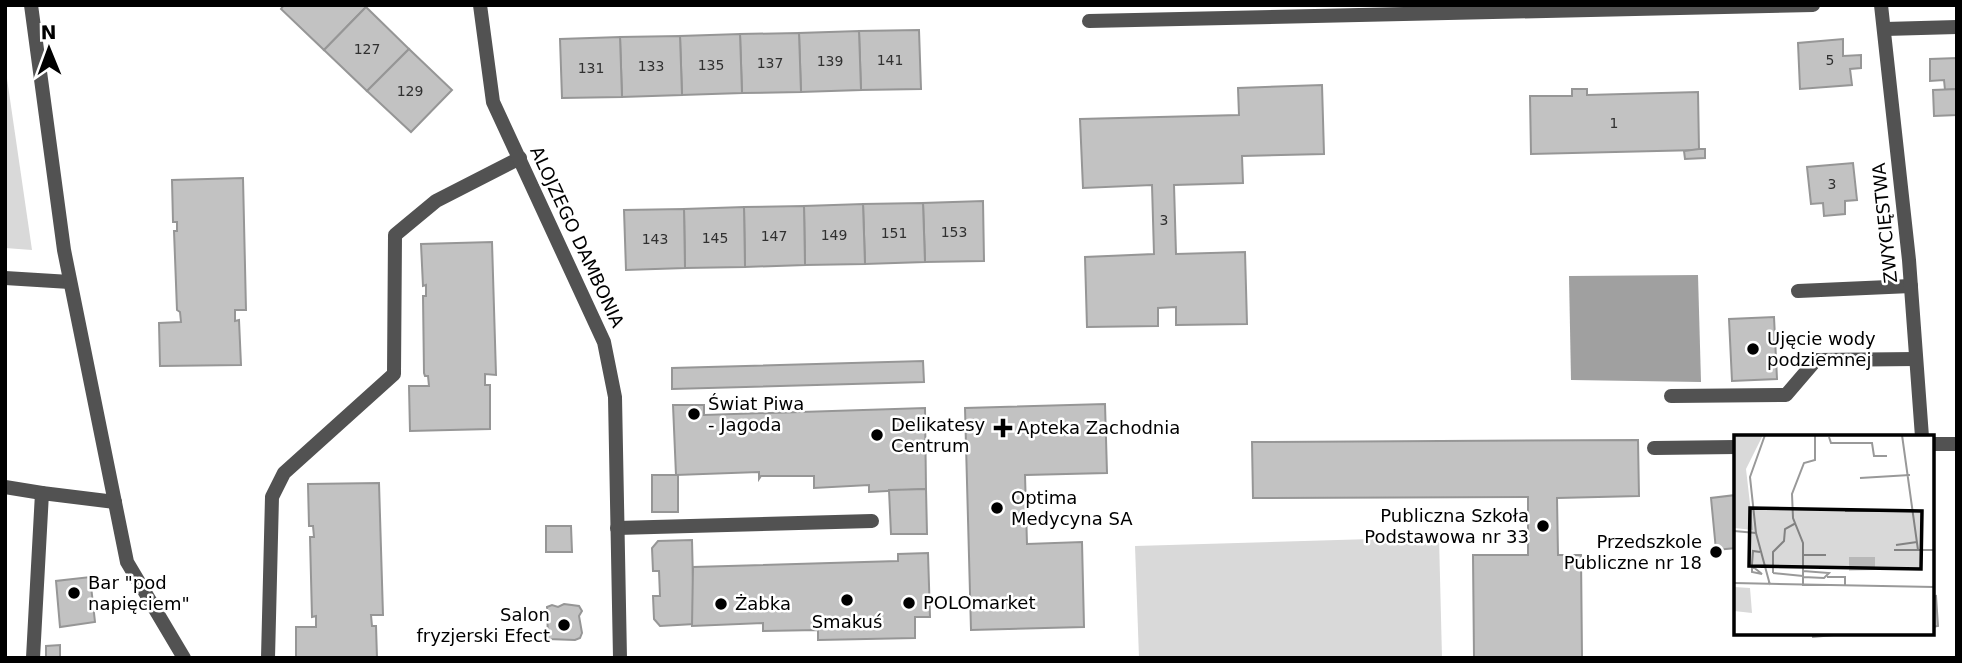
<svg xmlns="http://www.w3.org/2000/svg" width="1962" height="663" font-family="'DejaVu Sans',sans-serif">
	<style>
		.green { fill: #d9d9d9 }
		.water { fill: #a0a0a0 }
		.building { fill: #c2c2c2; stroke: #969696; stroke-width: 2 }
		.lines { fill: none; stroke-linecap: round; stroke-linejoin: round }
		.service { stroke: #525252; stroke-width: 14 }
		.minor { stroke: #525252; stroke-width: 14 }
		.poi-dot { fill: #000; stroke: #fff; stroke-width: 2.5 }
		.labels { text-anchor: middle; stroke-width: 5; stroke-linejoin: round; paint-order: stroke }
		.number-label { font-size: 14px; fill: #303030 }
		.street-label { font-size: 18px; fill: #000; stroke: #fff }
		.poi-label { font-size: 18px; fill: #000; stroke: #fff; text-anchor: start }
		.inset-road { fill: none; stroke: #999; stroke-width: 2 }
		.view { fill: #000; fill-opacity: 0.15; stroke: #000; stroke-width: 3.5 }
		.inset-edge { fill: none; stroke: #000; stroke-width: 3.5 }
	</style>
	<rect width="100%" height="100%" fill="#fff"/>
	<g class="green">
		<polygon points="5,65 32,250 5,248"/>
		<polygon points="1439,537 1442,658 1139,658 1135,546"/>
	</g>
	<polygon class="water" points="1698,275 1701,382 1571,380 1569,276"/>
	<g class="building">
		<polygon points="284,5 364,5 366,7 324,50 281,9"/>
		<polygon points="366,7 409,49 367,91 324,50"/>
		<polygon points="919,30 921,89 861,90 859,31"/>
		<polygon points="859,31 861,90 801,92 799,33"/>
		<polygon points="799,33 801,92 742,93 740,34"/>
		<polygon points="740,34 742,93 682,95 680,36"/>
		<polygon points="680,36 682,95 622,97 620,37"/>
		<polygon points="620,37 622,97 562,98 560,39"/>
		<polygon points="1843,39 1843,56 1861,55 1861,68 1850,69 1852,85 1800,89 1798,43"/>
		<polygon points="409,49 452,90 411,132 367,91"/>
		<polygon points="1957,58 1957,89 1945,90 1944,80 1930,81 1930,59"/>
		<polygon points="1322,85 1324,154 1242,156 1243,183 1174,185 1176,254 1245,252 1247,324 1176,325 1176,307 1158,308 1158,326 1087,327 1085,257 1154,254 1152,185 1083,188 1080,119 1239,115 1238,88"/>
		<polygon points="1572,89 1587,89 1587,95 1698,92 1699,150 1531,154 1530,96 1572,96"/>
		<polygon points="1957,89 1957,115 1934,116 1933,90"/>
		<polygon points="1699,149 1705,149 1705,158 1685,159 1684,151"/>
		<polygon points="1853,163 1857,200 1845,201 1845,214 1824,216 1823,203 1811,204 1807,167"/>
		<polygon points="243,178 246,310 235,310 235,321 239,320 241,365 160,366 159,323 181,322 180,312 177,310 174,231 177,231 177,222 173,222 172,180"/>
		<polygon points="983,201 984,261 925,262 923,203"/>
		<polygon points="923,203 925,262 865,264 863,204"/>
		<polygon points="863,204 865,264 805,265 804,206"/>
		<polygon points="804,206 805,265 745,267 744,207"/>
		<polygon points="744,207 745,267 685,268 684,209"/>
		<polygon points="684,209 685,268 626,270 624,210"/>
		<polygon points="492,242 496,375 485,374 485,385 490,385 490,429 410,431 409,386 429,386 428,376 425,376 424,373 423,296 426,296 426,285 423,286 421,244"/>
		<polygon points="1774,317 1777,379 1732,381 1729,319"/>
		<polygon points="923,361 924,382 672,389 672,368"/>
		<polygon points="1105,404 1107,473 1025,475 1027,544 1082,542 1084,627 971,630 965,408"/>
		<polygon points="673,405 704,405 704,415 925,408 926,489 869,492 869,485 814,488 814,476 761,476 759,479 759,472 676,475"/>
		<polygon points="1638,440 1639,496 1557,498 1558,555 1581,555 1582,658 1474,658 1473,555 1528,555 1528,497 1253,498 1252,442"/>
		<rect x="652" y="475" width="26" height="37"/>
		<polygon points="379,483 383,615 371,615 372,626 376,626 377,658 296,658 296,627 316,627 316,616 312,617 310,537 314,537 313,526 309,526 308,484"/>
		<polygon points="926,489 927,534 891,534 889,490"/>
		<polygon points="1736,495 1736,548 1716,550 1711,498"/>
		<polygon points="546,526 571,526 572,552 546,552"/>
		<polygon points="692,540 694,624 660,626 654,619 653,596 660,596 659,571 653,571 652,548 658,541"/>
		<polygon points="928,553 930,617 915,617 915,638 818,640 818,630 763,631 763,623 692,626 693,567 898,561 898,554"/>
		<polygon points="90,577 95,622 60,627 56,581"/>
		<polygon points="1936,596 1938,626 1932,627 1932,597"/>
		<polygon points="564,604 579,606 582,611 579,616 582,633 580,638 575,640 548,639 547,607 552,605 558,607"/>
		<polygon points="1812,633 1856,633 1813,637"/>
		<polygon points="60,645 60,658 46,658 46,646"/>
	</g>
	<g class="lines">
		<g class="service">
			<polyline points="1885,29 1957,27"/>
			<polyline points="5,278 70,282"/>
			<polyline points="1798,291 1911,286"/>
			<polyline points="1671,396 1786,395 1816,360 1916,359"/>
			<polyline points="5,487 42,493"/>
			<polyline points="617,528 872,521"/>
			<polyline points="33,658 42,493 115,502"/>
			<polyline points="268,658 272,497 284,473 394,374 395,235 436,201 520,158"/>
		</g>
		<g class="minor">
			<polyline points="31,5 64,250 127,562 184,658"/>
			<polyline points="480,5 493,102 604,342 615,397 620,658"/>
			<polyline points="1881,5 1909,260 1922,437"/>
			<polyline points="1089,21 1813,5"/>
			<polyline points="1932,444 1957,444"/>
			<polyline points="1654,448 1736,447"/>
		</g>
	</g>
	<g class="poi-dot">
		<circle cx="1753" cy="349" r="7"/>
		<circle cx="694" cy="414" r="7"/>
		<path d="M999.5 417.5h7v7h7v7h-7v7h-7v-7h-7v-7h7z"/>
		<circle cx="877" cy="435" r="7"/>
		<circle cx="997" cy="508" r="7"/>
		<circle cx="1543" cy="526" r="7"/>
		<circle cx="1716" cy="552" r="7"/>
		<circle cx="74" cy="593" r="7"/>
		<circle cx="847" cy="600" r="7"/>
		<circle cx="909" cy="603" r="7"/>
		<circle cx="721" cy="604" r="7"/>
		<circle cx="564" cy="625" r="7"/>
	</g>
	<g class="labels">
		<g class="number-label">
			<text x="367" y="54">127</text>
			<text x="890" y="65">141</text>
			<text x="1830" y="65">5</text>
			<text x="830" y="66">139</text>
			<text x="770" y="68">137</text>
			<text x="711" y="70">135</text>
			<text x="651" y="71">133</text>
			<text x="591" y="73">131</text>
			<text x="410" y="96">129</text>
			<text x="1614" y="128">1</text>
			<text x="1832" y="189">3</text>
			<text x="1164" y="225">3</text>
			<text x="954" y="237">153</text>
			<text x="894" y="238">151</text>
			<text x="834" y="240">149</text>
			<text x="774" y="241">147</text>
			<text x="715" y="243">145</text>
			<text x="655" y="244">143</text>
		</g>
		<g class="street-label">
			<text transform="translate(1885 223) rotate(-96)" y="6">ZWYCIĘSTWA</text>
			<text transform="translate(577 237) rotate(65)" y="6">ALOJZEGO DAMBONIA</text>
		</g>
		<g class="poi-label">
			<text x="1767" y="345">Ujęcie wody<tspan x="1767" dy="21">podziemnej</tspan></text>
			<text x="708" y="410">Świat Piwa<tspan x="708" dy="21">- Jagoda</tspan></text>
			<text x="891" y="431">Delikatesy<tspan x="891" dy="21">Centrum</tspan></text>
			<text x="1017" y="434">Apteka Zachodnia</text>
			<text x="1011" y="504">Optima<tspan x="1011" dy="21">Medycyna SA</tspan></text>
			<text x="1529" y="522" text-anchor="end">Publiczna Szkoła<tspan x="1529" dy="21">Podstawowa nr 33</tspan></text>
			<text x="1702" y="548" text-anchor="end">Przedszkole<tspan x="1702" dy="21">Publiczne nr 18</tspan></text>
			<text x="88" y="589">Bar "pod<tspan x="88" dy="21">napięciem"</tspan></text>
			<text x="923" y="609">POLOmarket</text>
			<text x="735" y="610">Żabka</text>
			<text x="550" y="621" text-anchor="end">Salon<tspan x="550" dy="21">fryzjerski Efect</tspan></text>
			<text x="847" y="628" text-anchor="middle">Smakuś</text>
		</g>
	</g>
	<g transform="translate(1734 435)">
		<rect width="200" height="200" fill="#fff"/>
		<path d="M0,0H29L12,34L19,95L0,93ZM115,122H141V135L115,136ZM0,152L16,153L18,178L0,176Z" fill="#d9d9d9"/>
		<path class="inset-road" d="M31,0L16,42L22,98L36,150M168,0L184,115M95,2L97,8H138L140,21H153M126,43L176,40M111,76H181M0,96L22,98M162,110L183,107M160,115H200M69,120H92M18,131L28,139L18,137V129L19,116L26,117M39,138V117L50,106L51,94L62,88M39,138L69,141M69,142L90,143L95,138L69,136M93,142H111V152M0,148L200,152M69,151V108L59,83L58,59L70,28L81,25V0"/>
		<path class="view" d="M16,73L188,76L187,134L15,131Z"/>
		<rect width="200" height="200" class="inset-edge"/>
	</g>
	<rect width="1962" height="663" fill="none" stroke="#000000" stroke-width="14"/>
	<g transform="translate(49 49) rotate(359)" stroke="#ffffff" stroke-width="5" paint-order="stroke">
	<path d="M0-5L12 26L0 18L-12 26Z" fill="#000000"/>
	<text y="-10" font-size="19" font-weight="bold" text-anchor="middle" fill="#000000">N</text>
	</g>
</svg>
